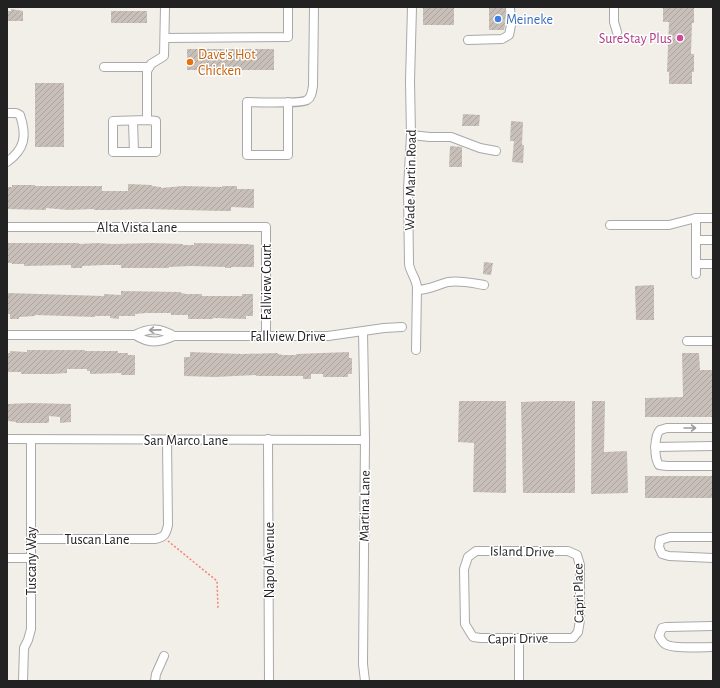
<svg xmlns="http://www.w3.org/2000/svg" width="720" height="688" font-family="'Alegreya Sans',sans-serif">
	<style>
		.building { fill: url(#building-hatch) }
		.lines { fill: none; stroke-linecap: round; stroke-linejoin: round }
		.minor-casing { stroke: #a9a9a9; stroke-width: 10 }
		.path { stroke: #fa8072; stroke-width: 1.5; stroke-dasharray: 2 2; stroke-linecap: butt }
		.minor { stroke: #fff; stroke-width: 8 }
		.oneway { stroke: #9c9c9c }
		.shop-dot { fill: #3f7fe0; stroke: #fff; stroke-width: 1.5 }
		.hotel-dot { fill: #d1479c; stroke: #fff; stroke-width: 1.5 }
		.food-dot { fill: #e8710a; stroke: #fff; stroke-width: 1.5 }
		.labels { text-anchor: middle; stroke-width: 3; stroke-linejoin: round; paint-order: stroke }
		.shop-label { font-size: 14px; fill: #366cbe; stroke: #fff; text-anchor: start }
		.hotel-label { font-size: 14px; fill: #b23c85; stroke: #fff; text-anchor: end }
		.food-label { font-size: 14px; fill: #c56008; stroke: #fff; text-anchor: start }
		.street-label { font-size: 14px; fill: #222; stroke: #fff }
	</style>
	<defs>
		<pattern id="building-hatch" width="6" height="6" patternUnits="userSpaceOnUse"><rect width="6" height="6" fill="#c7bfb8"/><path d="M-1 1l2-2M0 6l6-6M5 7l2-2" fill="none" stroke="#aba49e"/></pattern>
	</defs>
	<rect width="100%" height="100%" fill="#f2efe9"/>
	<g class="building">
		<rect x="423" y="7" width="31" height="18"/>
		<polygon points="489,7 505,7 505,25 504,30 489,30"/>
		<polygon points="663,7 694,7 694,23 692,23 691,54 694,54 694,72 692,72 692,84 669,84 669,72 667,72 669,22 663,22"/>
		<polygon points="11,9 23,11 23,21 7,21 7,11 11,11"/>
		<rect x="111" y="11" width="36" height="12"/>
		<rect x="187" y="49" width="87" height="21"/>
		<rect x="35" y="83" width="29" height="64"/>
		<polygon points="463,114 480,115 479,126 462,126"/>
		<polygon points="511,121 523,122 522,145 524,145 523,163 512,162 514,141 510,141"/>
		<polygon points="450,146 462,147 462,167 449,167"/>
		<polygon points="128,184 152,185 152,186 161,187 161,188 183,186 222,187 222,186 237,186 237,189 254,189 254,208 231,207 231,211 222,211 145,209 113,210 94,210 94,209 68,210 46,208 46,210 7,209 7,187 12,187 12,185 35,185 35,186 102,186 102,191 128,191"/>
		<polygon points="7,243 79,243 79,244 97,243 113,244 152,243 183,244 183,245 194,245 194,243 247,244 254,245 254,267 231,267 231,268 225,268 225,267 191,266 169,267 169,268 121,268 121,265 104,265 82,266 82,268 71,268 71,265 24,266 24,264 12,264 12,263 7,263"/>
		<polygon points="484,262 493,263 491,275 483,274"/>
		<polygon points="654,285 654,320 636,320 635,286"/>
		<polygon points="121,291 181,292 181,293 186,294 202,294 202,296 242,296 242,294 253,294 253,316 246,316 246,319 213,318 213,319 188,319 188,315 171,315 171,313 146,313 135,314 135,316 119,316 119,319 110,318 110,316 95,316 95,317 35,315 35,316 19,317 19,319 10,319 10,314 7,314 7,293 104,296 104,294 121,295"/>
		<polygon points="27,350 85,350 85,351 118,351 118,353 128,353 128,355 135,355 135,375 121,375 121,373 90,374 90,371 87,371 87,369 67,369 67,373 52,374 21,374 21,372 7,372 7,353 10,353 10,351 27,352"/>
		<polygon points="190,352 242,354 278,353 278,354 283,355 296,355 296,354 349,352 349,358 352,358 352,374 348,374 348,377 323,377 323,374 311,374 311,379 303,379 303,376 256,376 256,375 215,377 184,376 184,357 190,357"/>
		<polygon points="682,353 699,353 700,370 713,370 713,417 645,417 645,398 683,397"/>
		<polygon points="459,401 506,401 506,493 473,492 474,443 458,442"/>
		<polygon points="544,401 575,401 575,493 523,493 521,402"/>
		<polygon points="592,401 605,401 604,452 627,451 628,493 591,494"/>
		<polygon points="30,403 71,404 71,422 60,423 60,417 49,416 49,422 47,423 16,423 16,422 8,421 8,404"/>
		<rect x="645" y="476" width="68" height="22"/>
	</g>
	<g class="lines">
		<defs>
			<g id="minor">
				<path d="M412,7L410,81L411,135L408,189L409,264C410,272 416,278 417,287L416,350"/>
				<polyline points="614,7 614,22 617,32"/>
				<polyline points="165,38 288,37 288,7"/>
				<polyline points="468,40 502,39 509,35 511,25 510,7"/>
				<polyline points="104,67 149,67"/>
				<path d="M288,102V155H247V102C256,102 302,104 307,100C312,97 312,91 313,86L314,7"/>
				<path d="M7,113H16L20,115C27,136 25,149 7,162"/>
				<polyline points="147,120 113,121 113,152 156,152 156,121 147,120 147,71 151,64 164,56 165,7"/>
				<polyline points="133,121 134,152"/>
				<polyline points="411,135 430,137 451,137 480,148 496,151"/>
				<polyline points="610,225 669,225 696,218 713,218"/>
				<polyline points="7,227 266,227 266,336"/>
				<polyline points="696,240 713,240"/>
				<polyline points="696,264 713,264"/>
				<polyline points="696,274 696,218"/>
				<path d="M417,290C429,290 437,285 448,282C460,280 472,283 484,285"/>
				<polyline points="363,332 365,440 363,664 365,681"/>
				<path d="M7,335H135C150,327 160,328 174,336"/>
				<path d="M135,335C149,344 159,343 174,336H328L384,328L402,327"/>
				<polyline points="687,341 713,341"/>
				<path d="M713,428H667C666,428 661,430 660,430C654,436 654,458 659,465L667,466H713"/>
				<polyline points="7,439 365,440"/>
				<polyline points="268,439 269,681"/>
				<polyline points="655,447 713,446"/>
				<polyline points="713,537 670,537 660,540 659,547 662,554 669,556 713,558"/>
				<path d="M31,539H155C165,537 166,534 168,525L167,440"/>
				<polygon points="476,551 568,551 577,555 580,565 580,620 578,632 573,638 481,638 473,637 465,624 464,569 468,557"/>
				<polyline points="7,558 31,558"/>
				<path d="M713,626L666,627L662,628L659,636C661,639 662,642 665,644C672,649 703,647 713,647"/>
				<polyline points="519,638 519,681"/>
				<polyline points="23,681 24,648 28,640 31,629 31,439"/>
				<polyline points="155,681 156,674 164,656"/>
			</g>
		</defs>
		<use href="#minor" class="minor-casing"/>
		<polyline class="path" points="168,541 217,581 218,608"/>
		<use href="#minor" class="minor"/>
	</g>
	<defs><path id="oneway-shaft" d="M-6 0H5M1.5-3L5.5 0L1.5 3" fill="none" stroke-width="1.6" stroke-linecap="round" stroke-linejoin="round"/></defs>
	<g class="oneway">
		<use href="#oneway-shaft" transform="translate(155 330) rotate(179)"/>
		<use href="#oneway-shaft" transform="translate(690 428)"/>
	</g>
	<circle class="shop-dot" cx="498" cy="19" r="4"/>
	<circle class="hotel-dot" cx="680" cy="38" r="4"/>
	<circle class="food-dot" cx="190" cy="62" r="4"/>
	<g class="labels">
		<g class="shop-label">
			<text x="506" y="24">Meineke</text>
		</g>
		<g class="hotel-label">
			<text x="672" y="43">SureStay Plus</text>
		</g>
		<g class="food-label">
			<text x="198" y="59">Dave's Hot<tspan x="198" dy="16">Chicken</tspan></text>
		</g>
		<g class="street-label">
			<text transform="translate(410 180) rotate(-89)" y="5">Wade Martin Road</text>
			<text x="137" y="232">Alta Vista Lane</text>
			<text transform="translate(266 282) rotate(-90)" y="5">Fallview Court</text>
			<text x="288" y="341">Fallview Drive</text>
			<text x="186" y="445">San Marco Lane</text>
			<text transform="translate(364 506) rotate(-89)" y="5">Martina Lane</text>
			<text x="97" y="544">Tuscan Lane</text>
			<text transform="translate(522 551) rotate(1)" y="5">Island Drive</text>
			<text transform="translate(269 560) rotate(-90)" y="5">Napol Avenue</text>
			<text transform="translate(31 561) rotate(-90)" y="5">Tuscany Way</text>
			<text transform="translate(578 593) rotate(-91)" y="5">Capri Place</text>
			<text transform="translate(518 638) rotate(-1)" y="5">Capri Drive</text>
		</g>
	</g>
	<rect width="720" height="688" fill="none" stroke="#222222" stroke-width="16"/>
</svg>
